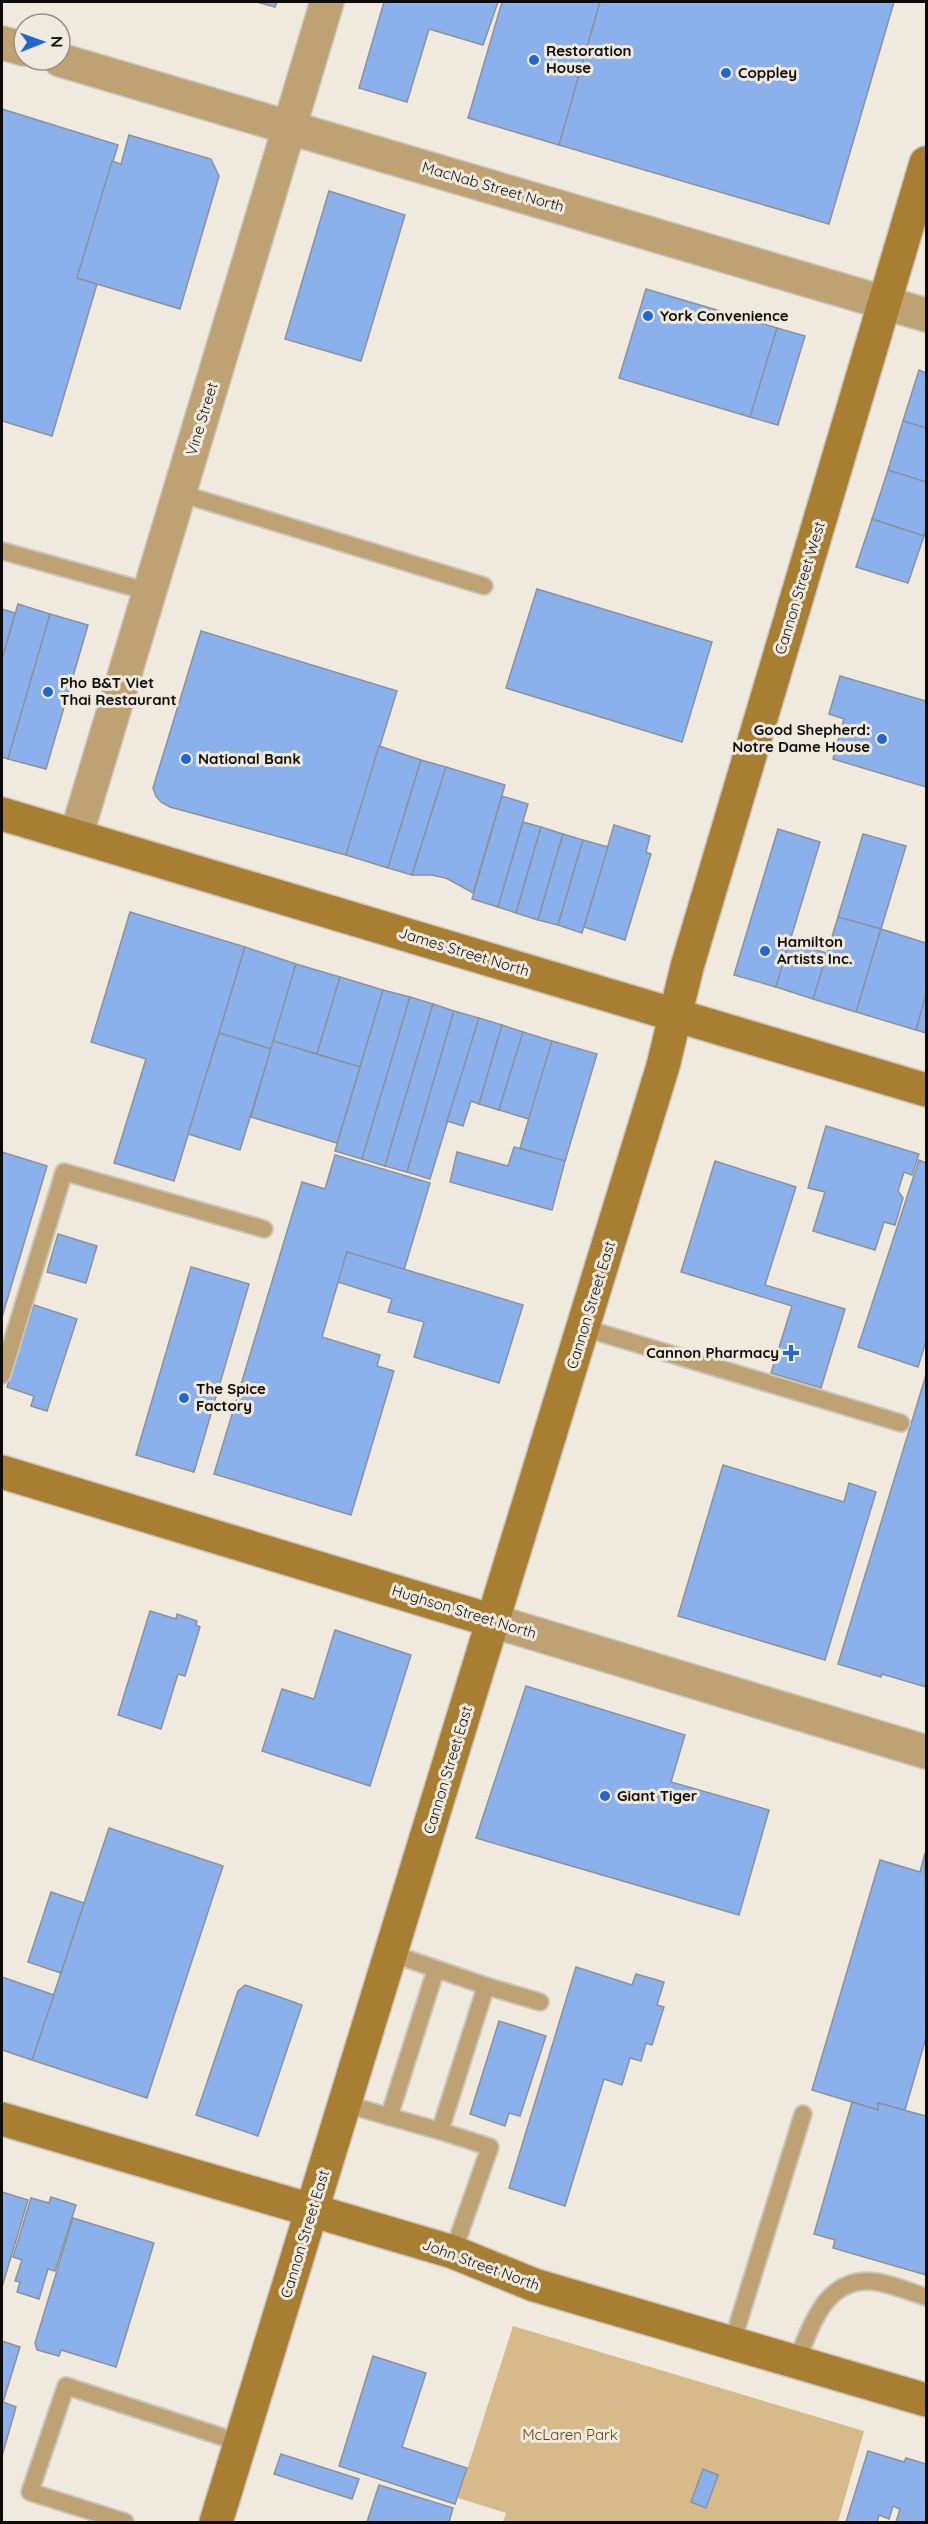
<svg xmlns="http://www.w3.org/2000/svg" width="928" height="2524" font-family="Quicksand,sans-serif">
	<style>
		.green { fill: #d6ba8a }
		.building { fill: #8bb1ec; stroke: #8c929c; stroke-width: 1.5 }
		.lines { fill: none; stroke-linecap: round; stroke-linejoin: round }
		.lane-casing { stroke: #cbc6bc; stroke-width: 20 }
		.street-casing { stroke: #cbc6bc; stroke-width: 36 }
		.secondary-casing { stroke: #cbc6bc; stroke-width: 36 }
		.lane { stroke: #bea274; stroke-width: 16 }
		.street { stroke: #bea274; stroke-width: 33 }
		.secondary { stroke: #a87f32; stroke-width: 33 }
		.poi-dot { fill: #2167d2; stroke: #efe9de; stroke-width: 2 }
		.labels { text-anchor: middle; stroke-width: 6; stroke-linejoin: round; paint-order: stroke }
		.poi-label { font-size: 15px; font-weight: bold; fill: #0e0c08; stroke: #efe9de; text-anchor: start }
		.street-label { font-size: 15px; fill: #0e0c08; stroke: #efe9de }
		.park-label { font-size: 15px; fill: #5c420d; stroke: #efe9de }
	</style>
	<rect width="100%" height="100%" fill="#efe9de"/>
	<polygon class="green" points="513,2326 864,2431 838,2522 503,2522 506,2513 458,2498"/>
	<g class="building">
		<polygon points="257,2 277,2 275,7"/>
		<polygon points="384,2 498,2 483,45 429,29 407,102 359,88"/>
		<polygon points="502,2 600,2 559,145 468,118"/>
		<polygon points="600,2 894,2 829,224 559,145"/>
		<polygon points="2,109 118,145 77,278 97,284 52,436 2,421"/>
		<polygon points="129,135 211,159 219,176 180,309 77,278 112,161 121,164"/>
		<polygon points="329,191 405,215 361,361 285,339"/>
		<polygon points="646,289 777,328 750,417 619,378"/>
		<polygon points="777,328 805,336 778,425 750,417"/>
		<polygon points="919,370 926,373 926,428 903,421"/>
		<polygon points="903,421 926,428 926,482 888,470"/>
		<polygon points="888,470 926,482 926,527 924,536 872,519"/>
		<polygon points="872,519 924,536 908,583 856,567"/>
		<polygon points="537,589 712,642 682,742 506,688"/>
		<polygon points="18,604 50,614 8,759 2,757 2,659"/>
		<polygon points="2,609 15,613 2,659"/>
		<polygon points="50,614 88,625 46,769 8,759"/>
		<polygon points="201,631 397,691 346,855 170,807 161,802 156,796 153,788"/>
		<polygon points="840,676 926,701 926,787 833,759 844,719 829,714"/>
		<polygon points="379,746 421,760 388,868 346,855"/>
		<polygon points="421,760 446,767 412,875 388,868"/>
		<polygon points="446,767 505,785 473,893 446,878 431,875 412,875"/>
		<polygon points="502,796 528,804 498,907 472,899"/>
		<polygon points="523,822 541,827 516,913 498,907"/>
		<polygon points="614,825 650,836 646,852 651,854 625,940 584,927"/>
		<polygon points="541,827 563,834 538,920 516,913"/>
		<polygon points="778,829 820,842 776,987 734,975"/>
		<polygon points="563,834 583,840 558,925 538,920"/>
		<polygon points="863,834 906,846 881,929 838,917"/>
		<polygon points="583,840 608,847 582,933 558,925"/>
		<polygon points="130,912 245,947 174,1181 114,1163 146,1059 91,1042"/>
		<polygon points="838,917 881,929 856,1012 813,999"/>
		<polygon points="881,929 926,943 926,995 916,1030 856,1012"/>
		<polygon points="789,942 827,953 813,999 776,987"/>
		<polygon points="245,947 296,964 271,1049 219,1033"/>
		<polygon points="296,964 340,977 317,1054 273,1041"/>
		<polygon points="340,977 383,990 360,1067 317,1054"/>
		<polygon points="383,990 410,997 362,1159 335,1151"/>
		<polygon points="926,995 926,1033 916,1030"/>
		<polygon points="410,997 433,1004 385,1166 362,1159"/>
		<polygon points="433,1004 454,1011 407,1172 385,1166"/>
		<polygon points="454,1011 479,1018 430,1179 407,1172"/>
		<polygon points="479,1018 502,1025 479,1104 471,1101 463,1126 447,1121"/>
		<polygon points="502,1025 523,1032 499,1110 479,1104"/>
		<polygon points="523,1032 552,1041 529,1119 499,1110"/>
		<polygon points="219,1033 271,1049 240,1150 188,1134"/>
		<polygon points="273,1041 360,1067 337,1143 251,1117"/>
		<polygon points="552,1041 597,1054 565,1161 520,1148"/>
		<polygon points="826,1126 919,1154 912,1175 904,1172 898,1191 903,1198 895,1225 884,1222 875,1250 813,1231 825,1192 808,1188"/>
		<polygon points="514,1147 565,1161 552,1210 450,1182 457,1152 508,1166"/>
		<polygon points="2,1152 47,1166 2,1317"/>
		<polygon points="335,1155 430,1183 404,1270 347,1252 322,1337 380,1355 377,1366 394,1371 351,1515 214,1474 302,1182 325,1189"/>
		<polygon points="919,1160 926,1163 926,1341 918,1367 858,1347"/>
		<polygon points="715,1161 796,1187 765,1285 845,1309 821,1388 771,1373 792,1306 681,1272"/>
		<polygon points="58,1234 97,1246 86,1283 47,1272"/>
		<polygon points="347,1252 523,1305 499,1383 414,1357 424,1322 388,1312 392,1299 338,1282"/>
		<polygon points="191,1267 249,1284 194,1472 136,1455"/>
		<polygon points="34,1305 77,1319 47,1411 31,1406 34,1396 7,1387"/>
		<polygon points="926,1375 926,1687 882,1674 881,1677 838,1664"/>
		<polygon points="723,1465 844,1502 849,1483 876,1492 825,1660 678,1616"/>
		<polygon points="150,1611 176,1619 177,1614 197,1621 196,1625 200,1627 185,1676 178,1674 161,1729 118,1715"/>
		<polygon points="335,1630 411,1655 370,1786 262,1751 282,1689 314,1699"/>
		<polygon points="526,1686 685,1735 671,1782 769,1810 739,1915 476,1838"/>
		<polygon points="109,1828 223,1866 147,2098 32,2060"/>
		<polygon points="925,1853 926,2038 905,2110 878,2103 878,2110 812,2090 880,1860 920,1872"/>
		<polygon points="51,1892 84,1903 61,1973 28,1962"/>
		<polygon points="576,1967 632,1985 636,1974 664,1982 657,2005 664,2007 652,2045 646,2043 641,2061 630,2058 622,2085 604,2079 565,2206 509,2188"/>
		<polygon points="2,1977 54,1995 32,2060 2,2050"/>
		<polygon points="245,1985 302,2005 258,2136 196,2115 238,1991"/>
		<polygon points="499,2021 546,2036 520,2116 509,2113 505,2126 470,2114"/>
		<polygon points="852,2102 878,2110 878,2103 926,2116 926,2275 833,2248 835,2240 814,2234"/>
		<polygon points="2,2192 28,2200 2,2287"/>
		<polygon points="51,2197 76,2205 55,2271 48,2269 39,2299 17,2292 20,2282 15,2281 22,2260 13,2257 31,2198 49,2203"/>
		<polygon points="73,2218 154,2243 116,2367 61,2350 59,2356 37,2350 35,2343"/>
		<polygon points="2,2341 20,2347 3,2402 16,2407 2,2456"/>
		<polygon points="373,2356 426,2373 402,2447 467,2468 455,2504 339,2466"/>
		<polygon points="868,2451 904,2462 906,2458 926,2464 926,2522 896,2522 900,2509 893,2506 889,2519 879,2515 877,2522 846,2522"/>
		<polygon points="281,2454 359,2479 352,2499 274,2474"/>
		<polygon points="703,2469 718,2475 706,2508 691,2502"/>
		<polygon points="379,2485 453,2508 449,2522 367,2522"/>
	</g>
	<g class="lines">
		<defs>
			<g id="lane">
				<polyline points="179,493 484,586"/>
				<polyline points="2,551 150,592"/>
				<polyline points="584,1328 901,1423"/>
				<polyline points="2,1375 64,1172 264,1229"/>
				<polyline points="393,1954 486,1986 440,2131 490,2147 453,2252"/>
				<polyline points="486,1986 540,2002"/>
				<polyline points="345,2104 440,2131"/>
				<polyline points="389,2117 436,1969"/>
				<polyline points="732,2343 803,2114"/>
				<path d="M796,2362C812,2325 826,2274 877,2282C894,2285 911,2292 926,2297"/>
				<polyline points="125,2522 30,2492 66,2386 241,2443"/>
			</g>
			<g id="street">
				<polyline points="2,43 24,49"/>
				<polyline points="60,60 926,315"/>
				<polyline points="76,836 327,2"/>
				<polyline points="493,1621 926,1752"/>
			</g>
			<g id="secondary">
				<polyline points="2,814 926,1090"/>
				<polyline points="2,1472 493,1621"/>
				<polyline points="2,2119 453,2252 534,2285 926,2400"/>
				<path d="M216,2522C366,2038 514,1552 663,1066L687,967L926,163"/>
			</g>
		</defs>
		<use href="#lane" class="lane-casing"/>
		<use href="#street" class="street-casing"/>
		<use href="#secondary" class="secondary-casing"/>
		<use href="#lane" class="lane"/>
		<use href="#street" class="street"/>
		<use href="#secondary" class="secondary"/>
	</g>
	<g class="poi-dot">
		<circle cx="534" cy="60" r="6"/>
		<circle cx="726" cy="73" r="6"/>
		<circle cx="648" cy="316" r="6"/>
		<circle cx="48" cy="692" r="6"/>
		<circle cx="882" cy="739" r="6"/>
		<circle cx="186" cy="759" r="6"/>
		<circle cx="765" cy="951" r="6"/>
		<path d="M788 1344h6v6h6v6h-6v6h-6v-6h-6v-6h6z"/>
		<circle cx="184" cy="1398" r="6"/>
		<circle cx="605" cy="1796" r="6"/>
	</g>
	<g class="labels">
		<g class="poi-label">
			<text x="546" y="56">Restoration<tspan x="546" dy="17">House</tspan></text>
			<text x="738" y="78">Coppley</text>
			<text x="660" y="321">York Convenience</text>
			<text x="60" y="688">Pho B&amp;T Viet<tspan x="60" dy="17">Thai Restaurant</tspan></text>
			<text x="870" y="735" text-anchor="end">Good Shepherd:<tspan x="870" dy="17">Notre Dame House</tspan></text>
			<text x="198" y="764">National Bank</text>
			<text x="777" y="947">Hamilton<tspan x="777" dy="17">Artists Inc.</tspan></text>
			<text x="779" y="1358" text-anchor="end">Cannon Pharmacy</text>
			<text x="196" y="1394">The Spice<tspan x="196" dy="17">Factory</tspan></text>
			<text x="617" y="1801">Giant Tiger</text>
		</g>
		<g class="street-label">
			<text transform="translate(493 187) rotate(16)" y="5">MacNab Street North</text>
			<text transform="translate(202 419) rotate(-73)" y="5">Vine Street</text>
			<text transform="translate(800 588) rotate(-73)" y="5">Cannon Street West</text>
			<text transform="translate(464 952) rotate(17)" y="5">James Street North</text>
			<text transform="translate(591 1305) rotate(-73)" y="5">Cannon Street East</text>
			<text transform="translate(464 1612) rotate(17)" y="5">Hughson Street North</text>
			<text transform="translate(448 1770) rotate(-73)" y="5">Cannon Street East</text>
			<text transform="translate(305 2234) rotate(-73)" y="5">Cannon Street East</text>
			<text transform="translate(481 2265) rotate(20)" y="5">John Street North</text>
		</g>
		<g class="park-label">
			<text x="570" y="2440">McLaren Park</text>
		</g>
	</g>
	<rect width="928" height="2524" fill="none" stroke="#0e0c08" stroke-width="6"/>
	<g transform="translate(42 42) rotate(89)"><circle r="28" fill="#efe9de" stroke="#959188" stroke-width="1.5"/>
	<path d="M0-4.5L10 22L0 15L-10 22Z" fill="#2167d2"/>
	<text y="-9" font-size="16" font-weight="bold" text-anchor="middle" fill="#0e0c08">N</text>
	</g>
</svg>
